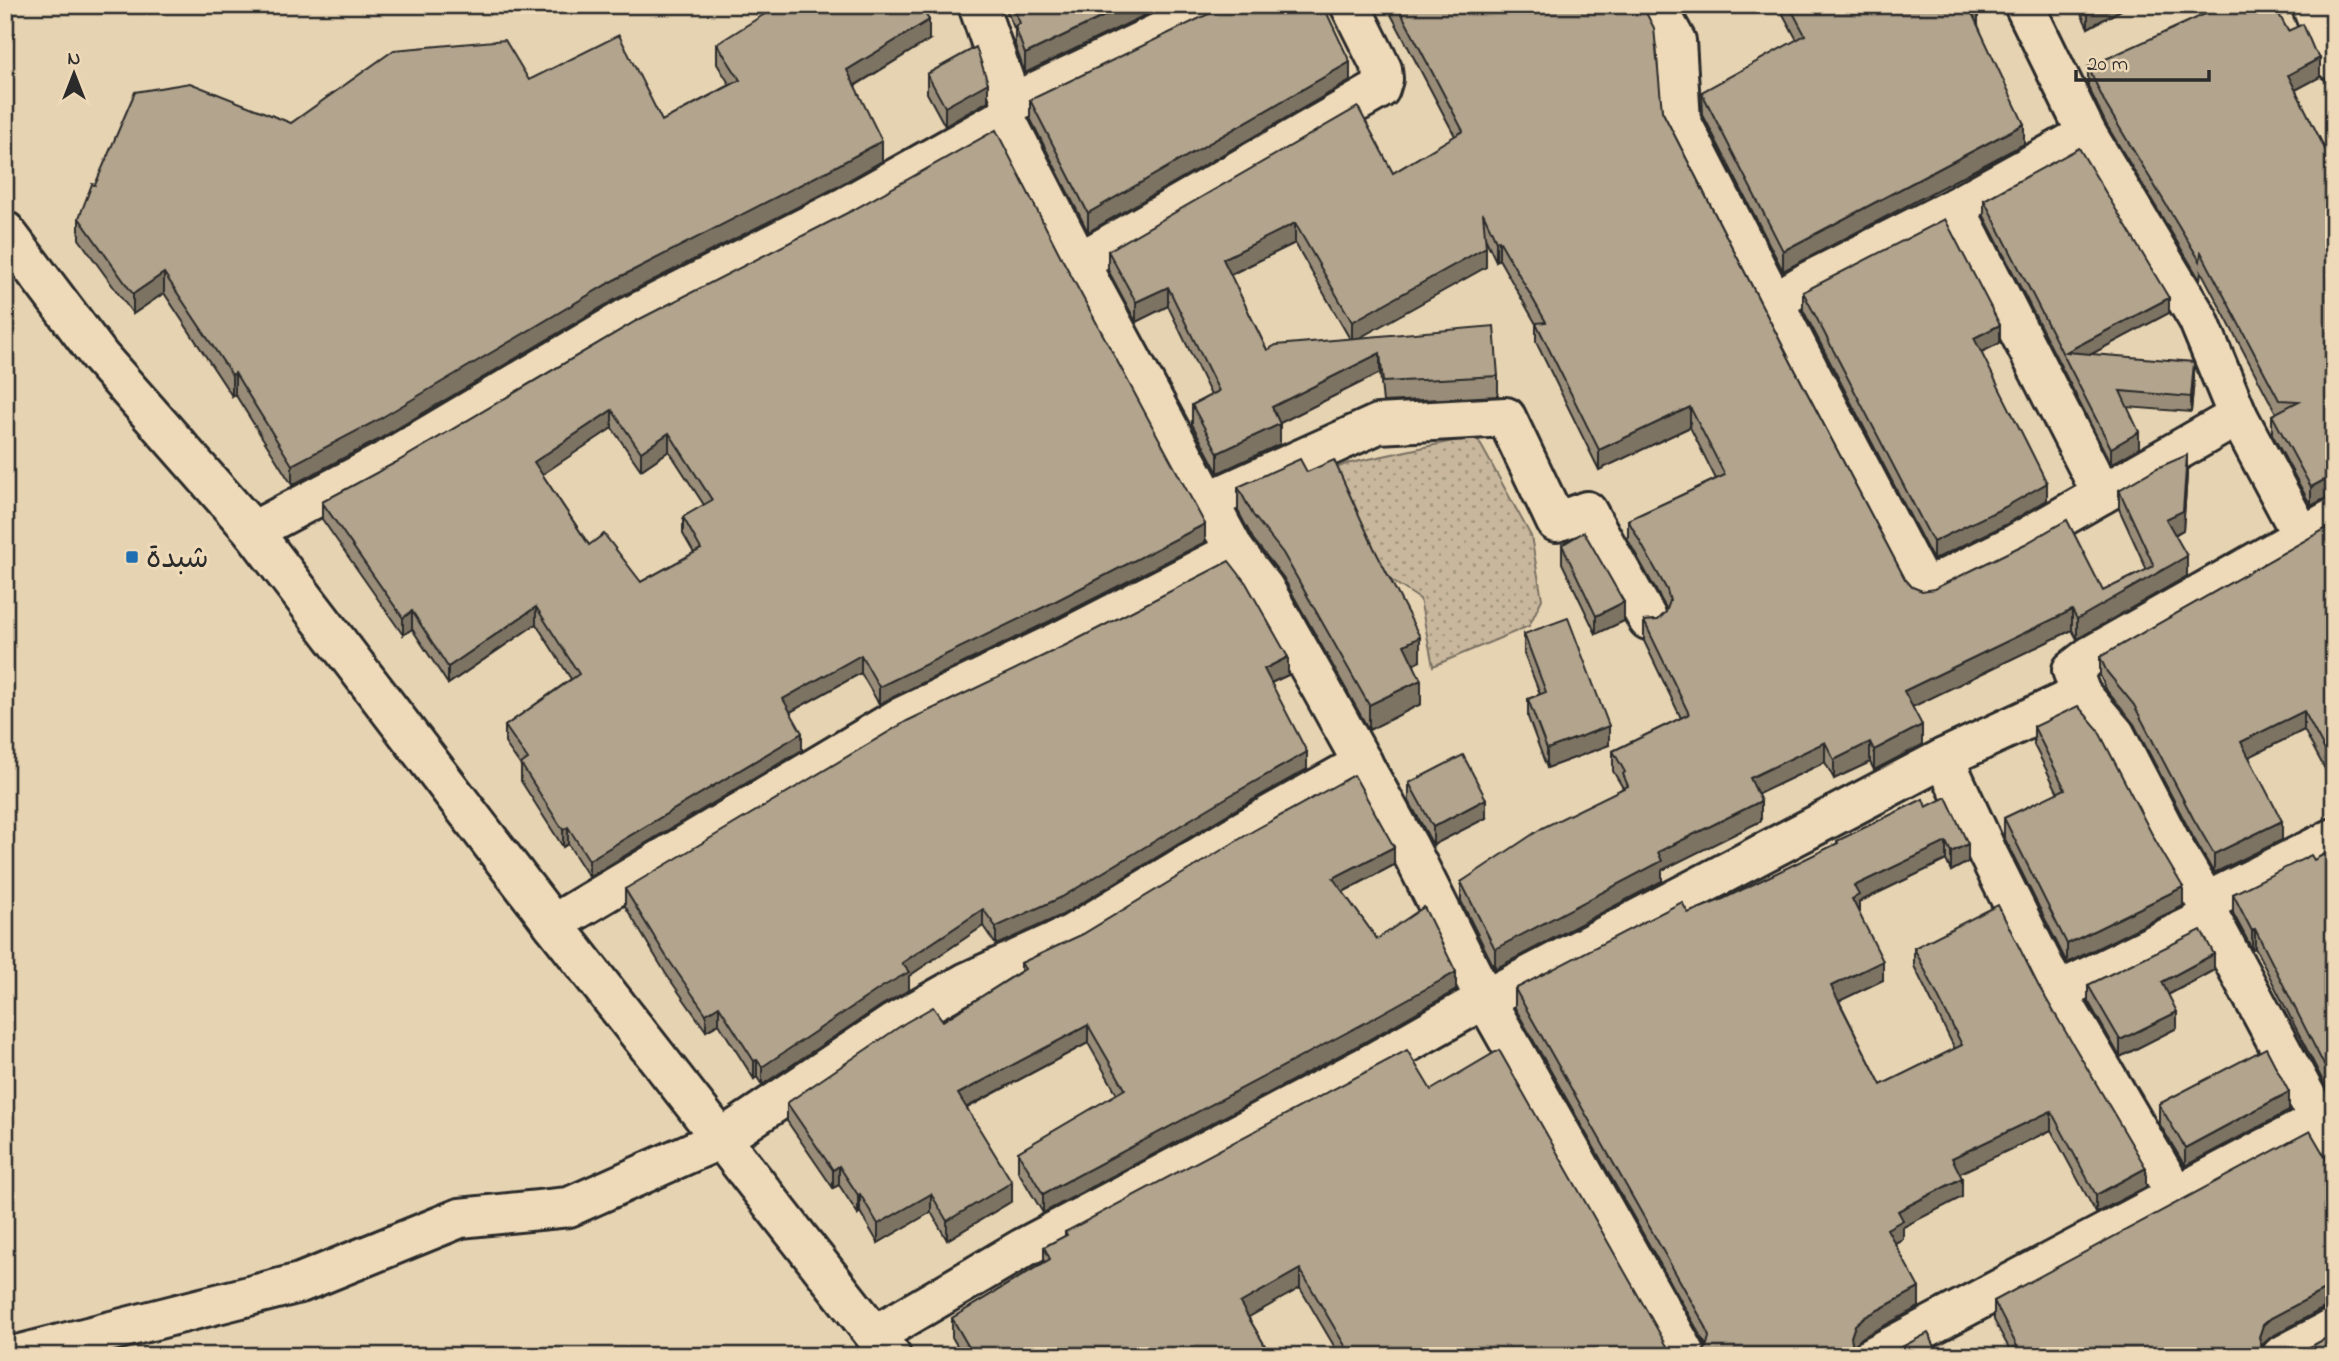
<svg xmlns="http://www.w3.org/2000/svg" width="2339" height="1361" font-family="'Indie Flower','Playpen Sans Arabic',sans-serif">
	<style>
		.grass { fill: url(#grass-dots); stroke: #7a7164; stroke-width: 2 }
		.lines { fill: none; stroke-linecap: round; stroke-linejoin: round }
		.street-casing { stroke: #2b2b2b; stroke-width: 44 }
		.secondary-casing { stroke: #2b2b2b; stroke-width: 44 }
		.street { stroke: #eedab8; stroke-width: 38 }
		.secondary { stroke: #eedab8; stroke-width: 38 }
		.wall { fill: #998d79; stroke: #2b2b2b; stroke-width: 2; fill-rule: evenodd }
		.shaded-wall { fill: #7d7363; stroke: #2b2b2b; stroke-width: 2 }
		.building { fill: #b2a48d; stroke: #2b2b2b; stroke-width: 2; fill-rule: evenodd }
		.poi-dot { fill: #1f6fb2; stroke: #eedab8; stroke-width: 2.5 }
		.labels { text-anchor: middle; stroke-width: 6; stroke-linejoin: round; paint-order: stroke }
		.poi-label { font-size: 30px; fill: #2b2b2b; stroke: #eedab8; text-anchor: start }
	</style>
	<defs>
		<pattern id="grass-dots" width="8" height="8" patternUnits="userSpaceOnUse" patternTransform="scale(1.75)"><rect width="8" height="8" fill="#c8b79c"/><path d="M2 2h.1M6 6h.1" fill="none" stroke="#a3957f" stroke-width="1.8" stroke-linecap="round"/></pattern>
	</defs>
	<rect width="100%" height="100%" fill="#e6d3b2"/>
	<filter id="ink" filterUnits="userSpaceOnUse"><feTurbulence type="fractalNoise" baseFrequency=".0143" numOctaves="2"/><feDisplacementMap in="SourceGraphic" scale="14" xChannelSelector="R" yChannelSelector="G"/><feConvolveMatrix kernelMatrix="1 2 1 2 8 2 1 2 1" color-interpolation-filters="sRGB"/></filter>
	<g filter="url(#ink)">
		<polygon class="grass" points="1476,436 1531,536 1542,599 1529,626 1433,666 1420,599 1332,542 1313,478 1346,464"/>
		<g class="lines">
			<defs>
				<g id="street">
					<polyline points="978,5 1012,103 1005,117 1079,262 1235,551 1264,588 1322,690 1409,847 1485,999 1687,1356"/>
					<polyline points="1656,5 1676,41 1681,121 1812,376 1924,589 2015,544 2238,416"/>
					<polyline points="2024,5 2087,134 2198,319 2238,416 2302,536"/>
					<polyline points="2311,5 2334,61"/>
					<polyline points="1012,103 1217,5"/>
					<polyline points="1955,207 2102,494"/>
					<polyline points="1079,262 1380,89 1383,79 1382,69 1350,5"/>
					<polyline points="1774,302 1809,281 1955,207 2087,134"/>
					<polyline points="1208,501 1378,424 1506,417 1556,522 1587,511 1648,620"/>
					<polyline points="253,531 387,460 625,319 843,208 1005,117"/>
					<polyline points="2081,694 2072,670 2090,656 2334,518"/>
					<polyline points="1944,758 1989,856 2057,992 2176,1195"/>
					<polyline points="2206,902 2334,838"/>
					<polyline points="553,924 897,719 1058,642 1235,551"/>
					<polyline points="2057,992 2210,917"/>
					<polyline points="875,1335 1023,1248 1372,1063 1485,999 1944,758 2081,694 2115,734 2174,848 2206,902 2210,917 2334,1148"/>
					<polyline points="13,1356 300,1283 460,1218 569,1207 721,1139 894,1023 967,982 1072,934 1242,831 1363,763"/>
					<polyline points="1873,1356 2334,1112"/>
					<polyline points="2281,1356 2334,1328"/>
				</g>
				<polyline id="secondary" points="5,231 100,357 253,531 553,924 891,1356"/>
			</defs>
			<use href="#street" class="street-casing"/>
			<use href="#secondary" class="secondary-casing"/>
			<use href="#street" class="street"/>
			<use href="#secondary" class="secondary"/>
		</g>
		<g class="wall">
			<polygon points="1004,5 1166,5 1025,73 1015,45 1015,30"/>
			<path d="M1386,5H1642L1662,111L1793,366L1905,579L1912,587L1922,591H2103L2147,570L2119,509V490L2187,475L2183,530L2175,535L2187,576L2077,639L2072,630L1912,707L1922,745L1874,770L1870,762L1834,779L1825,762L1758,794L1761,821L1662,870V881L1495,969L1461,901V882L1623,788L1613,771V751L1681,718L1644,641V621L1658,620L1666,612L1667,610L1628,540V520L1716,479L1690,427L1599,470L1536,342V324L1499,259L1496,261L1485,238L1486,267L1358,338L1498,376V396L1383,402L1380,373L1280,423V444L1218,473L1192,424V405L1211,395L1168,306L1136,322L1108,270V251L1393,173L1455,136ZM1295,243L1350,339L1267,350L1230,275Z"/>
			<polygon points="1778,5 1976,5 1978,25 2024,144 1783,271 1703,115 1702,92 1797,40"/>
			<polygon points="2077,5 2130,5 2088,28"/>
			<polygon points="2288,31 2320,77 2295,90 2331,161 2324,499 2311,506 2272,434 2272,415 2276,413 2201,271 2200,280 2106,124 2088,86 2088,67"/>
			<polygon points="929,40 855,86 882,161 833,189 614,300 376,441 292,485 235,394 232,396 164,293 133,314 79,239 79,218 95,185 291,123 529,80 662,121 730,85 717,64 717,44"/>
			<polygon points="927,74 988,101 945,126 927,93"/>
			<polygon points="1350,81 1088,232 1030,118 1030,100"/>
			<polygon points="1984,200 2169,313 2091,354 2194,378 2191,412 2127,407 2139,448 2111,464 1984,216"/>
			<polygon points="1803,292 2000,343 1981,352 2047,500 2005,525 1933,560 1803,310"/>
			<path d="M636,321L1205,542L1048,622L879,704L861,673L790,712L802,750L589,877L568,844L563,847L521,781V766L505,743V726L571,679L536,624L448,684L412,629L403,635L322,519V502L397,462ZM612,428L641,470L669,451L704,505L683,517V534L694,553L641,582L589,545L542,474Z"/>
			<polygon points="1307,472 1420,661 1414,664 1421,704 1369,730 1283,577 1253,539 1238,511 1238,487"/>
			<polygon points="2334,524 2334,786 2304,730 2249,757 2282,840 2214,873 2193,837 2134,724 2107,691 2100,676 2100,657"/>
			<polygon points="1562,545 1624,621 1596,634 1562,563"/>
			<polygon points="1524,634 1609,745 1547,768 1528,717 1528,699 1540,694 1524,653"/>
			<polygon points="1288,675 1271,683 1307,769 1231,812 1062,915 996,945 983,926 909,976 909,990 882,1005 762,1085 757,1077 754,1079 719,1024 706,1031 666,974 625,906 625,889"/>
			<polygon points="2034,727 2155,840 2183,906 2067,963 2004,837 2004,818 2058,793 2034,745"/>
			<polygon points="1409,783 1486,818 1433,845 1409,801"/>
			<polygon points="1926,807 1968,862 1951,871 1946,860 1859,902 1859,913 1883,980 1839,1001 1881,1085 1955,1049 1914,966 1914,948 2038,985 2146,1187 2096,1213 2051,1130 1959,1173 1962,1197 1903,1227 1903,1239 1895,1243 1919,1307 1863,1337 1855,1344 1854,1348 1861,1356 1698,1356 1706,1348 1706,1345 1515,1008 1515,989 1688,913 1723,899 1837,844 1837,841"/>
			<polygon points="2334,849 2328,1091 2255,948 2252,949 2233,913 2233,894 2314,860"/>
			<polygon points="1394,865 1343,892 1377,939 1456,990 1361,1044 1043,1213 1018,1171 1018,1152 1117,1094 1088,1043 967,1108 1012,1201 947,1240 931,1212 878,1243 860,1212 858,1214 839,1185 833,1188 787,1121 787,1103 943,1021 1021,971 1021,963"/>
			<polygon points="2214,970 2168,995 2177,1028 2120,1057 2088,1001 2088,985"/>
			<polygon points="1431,1090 1676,1356 1340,1356 1300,1288 1248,1317 1271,1356 963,1356 952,1337 952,1318 1044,1262 1044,1247 1065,1236 1065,1232"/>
			<polygon points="2159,1104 2289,1111 2185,1166 2159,1123"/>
			<polygon points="2334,1172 2334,1307 2324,1308 2271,1337 2263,1344 2262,1347 2010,1350 1994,1320 1994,1301"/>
		</g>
		<g class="shaded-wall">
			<polygon points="1127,5 1166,5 1025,73 1025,54"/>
			<polygon points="2095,5 2130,5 2088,28 2088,9"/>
			<polygon points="1978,8 1978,28 1971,11"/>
			<polygon points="929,20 929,40 847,90 847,70"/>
			<polygon points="2320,58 2320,77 2288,94 2288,75"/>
			<polygon points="1350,62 1350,81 1088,232 1088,213"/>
			<polygon points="988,83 988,101 945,126 945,107"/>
			<polygon points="2024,124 2024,144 1783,271 1783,251"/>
			<polygon points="882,141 882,161 833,189 614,300 376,441 292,485 292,465 614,280"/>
			<polygon points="1295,223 1295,243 1223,278 1223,259"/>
			<polygon points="1499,240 1499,259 1496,261 1496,241"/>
			<polygon points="1486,247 1486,267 1352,342 1352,322"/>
			<polygon points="164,273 164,293 133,314 133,294"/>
			<polygon points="1168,287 1168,306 1136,322 1136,302"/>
			<polygon points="2169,298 2169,313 2069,366 2066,352"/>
			<polygon points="2000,325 2000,343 1974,356 1974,338"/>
			<polygon points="1380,353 1380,373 1272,427 1272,407"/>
			<polygon points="2194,362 2194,378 2191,412 2191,397"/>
			<polygon points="235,373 235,394 232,396 232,375"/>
			<polygon points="1690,407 1690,427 1599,470 1599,450"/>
			<polygon points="612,410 612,428 534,480 534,462"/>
			<polygon points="1280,424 1280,444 1218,473 1218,453"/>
			<polygon points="2139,432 2139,448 2111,464 2111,448"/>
			<polygon points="669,433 669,451 641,470 641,452"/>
			<polygon points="2187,455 2187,475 2183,530 2166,539 2166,519"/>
			<polygon points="2334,478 2334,496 2324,499 2311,506 2311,487 2324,480"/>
			<polygon points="2047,483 2047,500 2005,525 1933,560 1933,542"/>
			<polygon points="1205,524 1205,542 1048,622 879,704 879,687"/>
			<polygon points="2187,556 2187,576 2077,639 2077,619"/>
			<polygon points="1624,602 1624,621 1596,634 1596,616"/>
			<polygon points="536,607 536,624 448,684 448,667"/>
			<polygon points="2072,610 2072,630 1904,711 1904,691"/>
			<polygon points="412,611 412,629 403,635 403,618"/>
			<polygon points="1420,637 1420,661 1404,669 1404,645"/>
			<polygon points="861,655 861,673 783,716 783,699"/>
			<polygon points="1288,657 1288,675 1264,686 1264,669"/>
			<polygon points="1421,680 1421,704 1369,730 1369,705"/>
			<polygon points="2304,711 2304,730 2241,761 2241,742"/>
			<polygon points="1922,725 1922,745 1874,770 1874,750"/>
			<polygon points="1609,726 1609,745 1547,768 1547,749"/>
			<polygon points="802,733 802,750 589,877 589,860"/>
			<polygon points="1825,742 1825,762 1750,798 1750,778"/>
			<polygon points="1870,742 1870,762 1834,779 1834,760"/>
			<polygon points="1307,752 1307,769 1231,812 1062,915 996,945 996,927"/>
			<polygon points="1486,799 1486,818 1433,845 1433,827"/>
			<polygon points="1761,801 1761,821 1662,870 1662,881 1495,969 1495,949 1658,852"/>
			<polygon points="2282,821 2282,840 2214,873 2214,854"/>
			<polygon points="568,827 568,844 563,847 563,830"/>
			<polygon points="1946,842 1946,860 1859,902 1859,914 1852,899 1854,886"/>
			<polygon points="1968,844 1968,862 1951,871 1951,852"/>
			<polygon points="1394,847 1394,865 1333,897 1333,878"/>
			<polygon points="2183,887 2183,906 2067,963 2067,944"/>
			<polygon points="983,909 983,926 909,976 909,990 882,1005 762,1085 762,1067 902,963"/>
			<polygon points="2255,929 2255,948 2252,949 2252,931"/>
			<polygon points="2214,954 2214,970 2162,998 2162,982"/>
			<polygon points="1883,961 1883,980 1831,1005 1831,986"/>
			<polygon points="1456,972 1456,990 1361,1044 1043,1213 1043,1194"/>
			<polygon points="719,1006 719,1024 706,1031 706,1014"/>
			<polygon points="2177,1012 2177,1028 2120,1057 2120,1040"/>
			<polygon points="1088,1025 1088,1043 958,1112 958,1094"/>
			<polygon points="757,1060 757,1077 754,1079 754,1061"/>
			<polygon points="2334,1070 2334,1089 2328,1091 2328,1073"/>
			<polygon points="2289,1092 2289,1111 2185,1166 2185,1148"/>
			<polygon points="2051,1111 2051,1130 1952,1177 1952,1158"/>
			<polygon points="839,1166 839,1185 833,1188 833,1170"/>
			<polygon points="2146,1168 2146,1187 2096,1213 2096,1195"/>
			<polygon points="1962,1178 1962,1197 1903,1227 1903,1239 1887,1247 1887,1229 1898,1211"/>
			<polygon points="1012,1182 1012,1201 947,1240 947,1221"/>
			<polygon points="860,1194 860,1212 858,1214 858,1195"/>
			<polygon points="931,1194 931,1212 878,1243 878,1224"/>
			<polygon points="1300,1269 1300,1288 1240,1322 1240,1303"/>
			<polygon points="1919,1288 1919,1307 1863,1337 1855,1344 1851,1356 1851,1337 1855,1325 1863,1318"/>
			<polygon points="2324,1290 2324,1308 2271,1337 2263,1344 2259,1356 2259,1337 2263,1325 2271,1318"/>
			<polygon points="1835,1348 1835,1356 1820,1356"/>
			<polygon points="1070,1350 1070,1356 1061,1356"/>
		</g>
		<g class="building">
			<polygon points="779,5 920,5 929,20 847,70 882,141 833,168 614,280 376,421 292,465 235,373 232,375 164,273 133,294 79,218 92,184 95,185 135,92 190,83 291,123 394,50 505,40 529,80 619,35 662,121 740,80 717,44"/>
			<polygon points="1012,5 1127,5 1025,54 1015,26 1020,23"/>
			<polygon points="1227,5 1323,5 1350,62 1088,213 1030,100"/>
			<polygon points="1397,5 1642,5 1654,28 1662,111 1793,366 1905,579 1912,587 1922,591 1934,589 2025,544 2067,520 2103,591 2154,566 2119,490 2157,468 2187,455 2183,511 2166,519 2187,556 2077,619 2072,610 1904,691 1922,725 1874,750 1870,742 1834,760 1825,742 1750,778 1761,801 1658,852 1662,861 1495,949 1461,882 1542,828 1628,786 1623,774 1625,772 1613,751 1689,714 1644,621 1658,620 1666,612 1670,601 1667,590 1628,520 1725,475 1690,407 1599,450 1536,323 1546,322 1499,240 1496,241 1483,213 1486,247 1352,322 1295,223 1223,259 1267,350 1276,345 1494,326 1498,376 1383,382 1380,353 1272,407 1280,424 1218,453 1192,405 1219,391 1168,287 1136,302 1108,251 1358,107 1393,173 1463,131"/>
			<polygon points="1789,5 1976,5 1978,8 1971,11 2024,124 1783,251 1703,95 1702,92 1805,35"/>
			<polygon points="2086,5 2095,5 2088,9"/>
			<polygon points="2225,5 2274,5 2288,31 2303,24 2314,50 2320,58 2288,75 2331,161 2334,160 2334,306 2332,307 2334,310 2334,478 2324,480 2311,487 2272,415 2299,401 2279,400 2201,252 2200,261 2106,105 2088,67"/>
			<polygon points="976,47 988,83 945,107 927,74"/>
			<path d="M996,130L1060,255L1205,524L1048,605L879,687L861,655L783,699L802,733L589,860L568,827L563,830L521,764L528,759L505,726L579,674L536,607L448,667L412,611L403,618L322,502L397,462L636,321L853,210ZM612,410L641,452L669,433L712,500L683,517L701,549L641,582L604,534L589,545L534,462Z"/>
			<polygon points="2079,148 2169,298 2066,352 2194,362 2191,397 2120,391 2139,432 2111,448 1984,200"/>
			<polygon points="1945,219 2000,325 1974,338 2047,483 2005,507 1933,542 1803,292"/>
			<polygon points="1300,459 1307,472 1334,460 1374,548 1420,637 1404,645 1421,680 1369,705 1283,553 1253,515 1238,487"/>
			<polygon points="2334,524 2334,767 2304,711 2241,742 2282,821 2214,854 2193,818 2134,705 2107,672 2100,657"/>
			<polygon points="1584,532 1624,602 1596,616 1562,545"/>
			<polygon points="1229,561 1246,583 1288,657 1264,669 1307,752 1231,795 1062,897 996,927 983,909 902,963 909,972 882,987 762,1067 757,1060 754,1061 719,1006 706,1014 666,956 625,889 907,721 1068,644"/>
			<polygon points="1568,618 1609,726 1547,749 1528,699 1546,692 1524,634"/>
			<polygon points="2078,706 2097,728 2155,840 2183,887 2067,944 2004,818 2065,789 2034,727"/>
			<polygon points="1463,755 1486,799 1433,827 1409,783"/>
			<polygon points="1354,775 1394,847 1333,878 1377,939 1424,907 1456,972 1361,1025 1043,1194 1018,1152 1125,1089 1088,1025 958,1094 1012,1182 947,1221 931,1194 878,1224 860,1194 858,1195 839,1166 833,1170 787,1103 905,1023 933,1007 943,1021 1025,969 1021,963 1083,934 1253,831"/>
			<polygon points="1946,797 1968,844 1951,852 1946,842 1854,886 1859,895 1852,899 1883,961 1831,986 1881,1085 1962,1045 1914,948 1998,905 2038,985 2146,1168 2096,1195 2051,1111 1952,1158 1962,1178 1898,1211 1903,1220 1887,1229 1919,1288 1863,1318 1855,1325 1851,1337 1853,1347 1861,1356 1840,1356 1835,1348 1820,1356 1698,1356 1706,1348 1709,1337 1706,1327 1515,989 1682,902 1688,913 1723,899 1838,843 1837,841 1923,799 1926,807"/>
			<polygon points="2334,849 2334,1070 2328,1073 2255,929 2252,931 2233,894 2311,855 2314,860"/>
			<polygon points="2201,930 2214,954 2162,982 2177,1012 2120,1040 2088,985"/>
			<polygon points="2266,1048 2289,1092 2185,1148 2159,1104"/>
			<polygon points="1407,1050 1431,1090 1499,1050 1668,1348 1676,1356 1351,1356 1300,1269 1240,1303 1271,1356 1073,1356 1070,1350 1061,1356 974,1356 952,1318 1050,1259 1044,1247 1067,1235 1065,1232"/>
			<polygon points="2310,1131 2334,1172 2334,1288 2324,1290 2271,1318 2263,1325 2259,1337 2262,1348 2269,1356 1999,1356 2017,1346 1994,1301"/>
			<polygon points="1928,1333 1940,1356 1885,1356"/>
			<polygon points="2334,1334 2334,1356 2293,1356"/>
		</g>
	</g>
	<rect class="poi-dot" x="125" y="550" width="14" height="14" rx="3.5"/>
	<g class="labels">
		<g class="poi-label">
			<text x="146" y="567">شبدة</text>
		</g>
	</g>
	<rect width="2339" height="1361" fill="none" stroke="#eedab8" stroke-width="28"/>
	<rect x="14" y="14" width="2311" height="1333" fill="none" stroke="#2b2b2b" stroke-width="2.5" filter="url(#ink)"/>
	<g transform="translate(74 74)" stroke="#eedab8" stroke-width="5" paint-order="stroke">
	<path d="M0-5L12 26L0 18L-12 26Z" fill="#2b2b2b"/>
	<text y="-10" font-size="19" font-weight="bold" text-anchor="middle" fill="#2b2b2b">N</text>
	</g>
	<path d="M2076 70v10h133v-10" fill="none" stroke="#2b2b2b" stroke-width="3.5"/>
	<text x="2087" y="70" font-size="21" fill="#2b2b2b" stroke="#eedab8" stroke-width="5" paint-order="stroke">20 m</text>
</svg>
